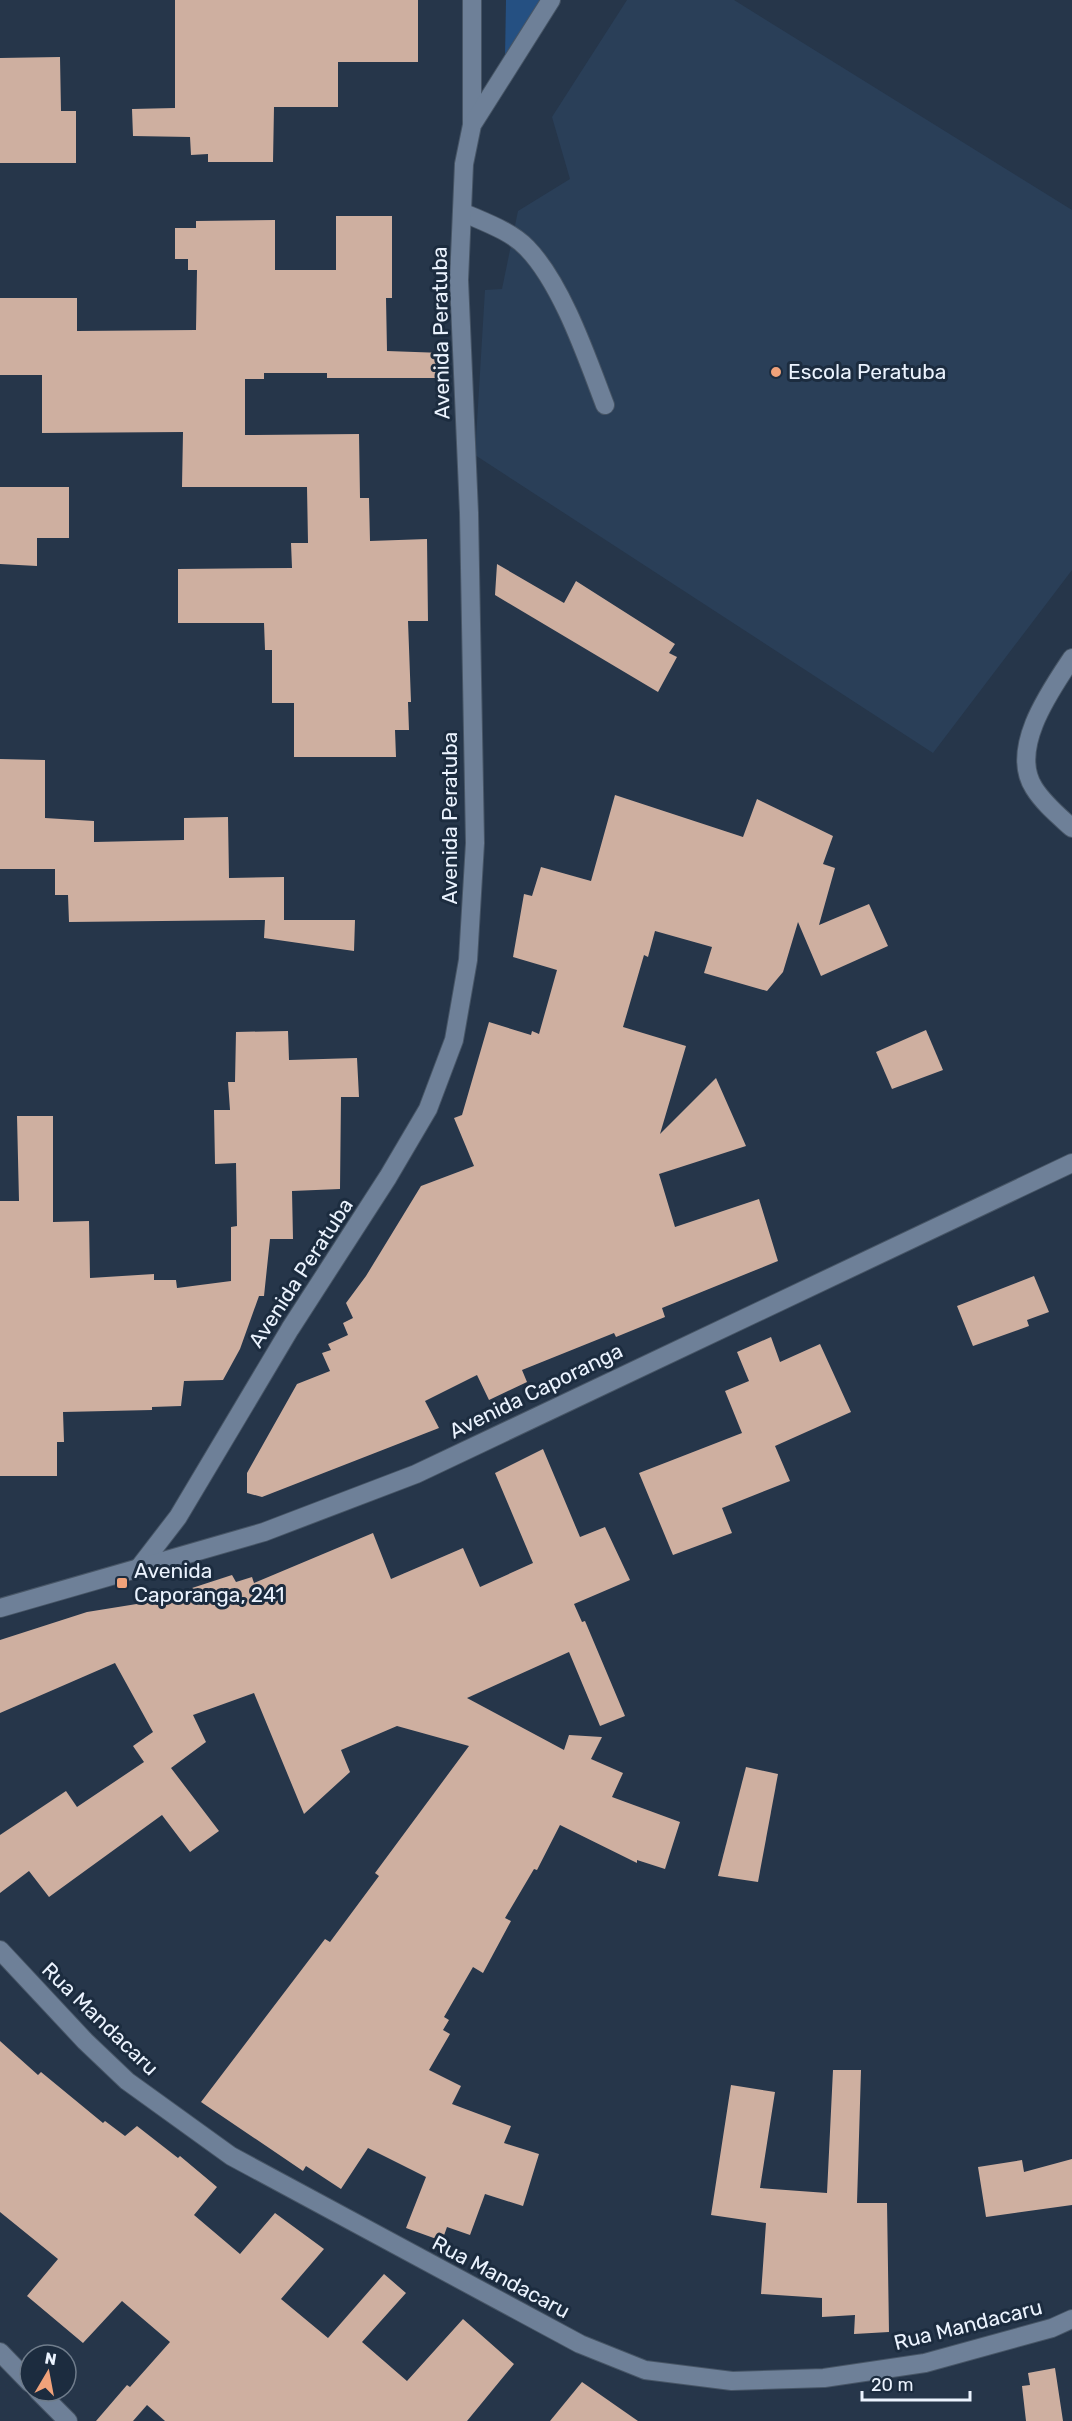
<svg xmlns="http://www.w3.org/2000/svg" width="1072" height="2421" font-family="Rubik,sans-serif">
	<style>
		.built { fill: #2a3f58 }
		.green { fill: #255082 }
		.building { fill: #ceafa0 }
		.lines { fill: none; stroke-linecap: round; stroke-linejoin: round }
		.minor-casing { stroke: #475566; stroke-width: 20 }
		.minor { stroke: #6e8098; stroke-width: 18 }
		.poi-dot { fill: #f0a27a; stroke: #1c2c3f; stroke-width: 2 }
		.labels { text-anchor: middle; stroke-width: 6; stroke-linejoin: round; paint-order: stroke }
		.street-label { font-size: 21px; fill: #ebf3fe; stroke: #1c2c3f }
		.poi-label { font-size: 21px; fill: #ebf3fe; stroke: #1c2c3f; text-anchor: start }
	</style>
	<rect width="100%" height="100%" fill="#26364a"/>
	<polygon class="built" points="627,0 734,0 1072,210 1072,570 933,753 475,455 485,290 502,289 518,211 570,179 552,117"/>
	<polygon class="green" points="506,0 542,0 505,58"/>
	<g class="building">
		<polygon points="175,0 418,0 418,62 338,62 338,107 274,107 273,162 208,162 208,154 191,155 190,137 133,136 132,109 175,108"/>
		<polygon points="60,57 61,111 76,111 76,163 0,163 0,58"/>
		<polygon points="336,216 392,216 392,298 386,298 387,351 443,353 443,378 327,378 327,373 264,373 264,379 245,379 245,435 359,434 360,498 369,498 370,541 427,539 428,621 408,621 411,702 408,702 409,730 395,730 396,757 294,757 294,703 272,703 272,650 265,650 264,623 178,623 178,569 292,568 291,543 308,543 307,487 182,487 183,432 42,433 42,375 0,375 0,298 77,298 77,331 196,330 197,270 188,270 188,259 175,259 175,228 196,228 196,221 275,220 275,270 336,270"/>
		<polygon points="0,487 69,487 69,538 37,538 37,566 0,564"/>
		<polygon points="497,564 564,603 576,581 675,644 669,653 677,657 658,692 495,595"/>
		<polygon points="0,759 45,760 45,818 94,821 94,842 184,840 184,818 228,817 229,878 284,877 284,920 355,920 354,951 264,938 265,920 69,922 68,895 55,895 55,869 0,869"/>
		<polygon points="615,795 743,837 757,799 833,836 823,864 835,868 819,925 869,904 888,946 821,976 798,922 783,972 767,991 704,973 712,947 655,931 648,957 644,955 623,1027 686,1046 660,1134 716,1078 746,1146 659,1174 675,1227 759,1199 778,1261 662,1308 665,1317 616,1337 614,1333 522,1370 527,1382 489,1400 477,1375 425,1401 439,1428 262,1497 247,1493 247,1473 297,1384 330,1371 322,1353 331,1350 328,1344 348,1335 343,1323 353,1318 346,1303 366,1276 421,1186 474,1166 454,1118 462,1115 489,1022 531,1035 532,1031 539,1034 557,970 513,957 524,894 532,896 541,867 591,881"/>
		<polygon points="926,1030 943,1070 892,1089 876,1052"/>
		<polygon points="288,1031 289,1060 357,1058 359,1097 341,1097 340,1189 292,1191 293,1239 270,1239 264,1296 259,1296 240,1349 223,1380 184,1381 181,1406 152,1407 152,1410 63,1412 64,1442 57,1442 57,1476 0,1476 0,1201 19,1201 17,1116 53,1116 53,1222 89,1221 90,1278 154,1274 154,1280 176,1280 177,1288 231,1281 231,1227 237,1226 236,1163 215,1164 214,1110 230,1110 228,1082 235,1082 236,1032"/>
		<polygon points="1034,1276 1049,1312 1027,1320 1029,1326 973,1346 957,1306"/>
		<polygon points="771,1337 780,1362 820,1344 851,1412 775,1446 790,1481 722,1508 732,1533 673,1555 639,1473 742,1433 725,1391 749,1381 737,1352"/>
		<polygon points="543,1449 580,1537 605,1527 630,1580 574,1604 582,1622 585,1621 625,1716 600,1726 569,1652 467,1698 564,1750 569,1735 602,1737 591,1759 623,1773 612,1797 680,1822 665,1869 637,1860 637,1863 560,1825 537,1870 534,1869 505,1918 511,1921 483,1973 473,1967 444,2017 449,2020 443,2030 450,2034 429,2070 461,2086 452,2104 511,2126 504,2143 539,2154 523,2206 485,2194 470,2235 447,2227 442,2241 406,2228 426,2177 368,2148 341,2189 306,2166 303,2171 201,2102 325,1939 330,1942 379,1876 375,1873 469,1746 397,1726 341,1750 350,1772 304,1814 254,1693 193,1715 206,1742 171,1768 219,1831 190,1852 162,1815 49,1897 29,1871 0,1893 0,1835 66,1791 77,1807 144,1762 133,1746 153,1732 115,1663 0,1713 0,1640 87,1612 149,1602 232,1575 236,1582 252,1577 254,1583 373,1533 391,1579 463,1548 480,1587 533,1563 495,1473"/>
		<polygon points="746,1767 778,1774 758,1882 718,1876"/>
		<polygon points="0,2041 38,2075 41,2072 103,2123 105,2121 125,2136 137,2126 178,2158 180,2156 217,2187 194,2215 240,2254 275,2213 324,2249 281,2299 328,2338 384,2274 406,2293 362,2342 407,2381 463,2319 514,2364 467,2421 165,2421 147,2405 133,2421 96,2421 127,2385 130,2387 170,2342 122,2301 83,2343 27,2296 58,2259 0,2212"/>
		<polygon points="833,2070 861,2070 857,2203 887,2203 889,2332 854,2334 855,2315 822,2317 822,2298 761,2294 766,2223 711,2215 731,2085 775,2092 760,2188 827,2193"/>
		<polygon points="1072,2159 1072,2205 986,2217 978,2167 1022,2160 1024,2172"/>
		<polygon points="1055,2368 1063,2421 1026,2421 1022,2386 1030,2385 1028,2373"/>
		<polygon points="582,2382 638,2421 550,2421"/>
	</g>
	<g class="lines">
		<defs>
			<g id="minor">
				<polyline points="472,0 472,124"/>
				<path d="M462,212C484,222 511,231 527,248C562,284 587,358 605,405"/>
				<path d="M1072,658C1050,691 1009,749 1034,788C1044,804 1059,816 1072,828"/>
				<polyline points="138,1569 178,1517 290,1329 388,1177 428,1109 454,1040 468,960 475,843 469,513 459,280 464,164 472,125 551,0"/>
				<polyline points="0,1608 264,1532 416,1474 1072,1163"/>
				<polyline points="0,1950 85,2041 127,2081 231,2156 580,2344 645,2370 732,2381 824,2378 925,2363 1052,2328 1072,2319"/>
				<polyline points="0,2352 30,2383"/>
				<polyline points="38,2391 68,2421"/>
			</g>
		</defs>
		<use href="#minor" class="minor-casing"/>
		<use href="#minor" class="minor"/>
	</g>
	<g class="poi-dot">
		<circle cx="776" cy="372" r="6"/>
		<rect x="116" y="1577" width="12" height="12" rx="3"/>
	</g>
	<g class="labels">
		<g class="street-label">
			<text transform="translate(441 333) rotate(-91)" y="7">Avenida Peratuba</text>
			<text transform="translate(450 818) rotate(-90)" y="7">Avenida Peratuba</text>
			<text transform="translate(301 1273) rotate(-57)" y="7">Avenida Peratuba</text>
			<text transform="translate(536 1391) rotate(-26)" y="7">Avenida Caporanga</text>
			<text transform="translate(100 2019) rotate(44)" y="7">Rua Mandacaru</text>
			<text transform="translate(501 2277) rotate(28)" y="7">Rua Mandacaru</text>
			<text transform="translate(968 2325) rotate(-14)" y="7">Rua Mandacaru</text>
		</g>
		<g class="poi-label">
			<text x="788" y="379">Escola Peratuba</text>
			<text x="134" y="1578">Avenida<tspan x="134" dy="24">Caporanga, 241</tspan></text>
		</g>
	</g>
	<g transform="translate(48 2373) rotate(10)"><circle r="28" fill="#1c2c3f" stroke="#6f7c8b" stroke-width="1.5"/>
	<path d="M0-4.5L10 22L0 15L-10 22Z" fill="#f0a27a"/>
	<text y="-9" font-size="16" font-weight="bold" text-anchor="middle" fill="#ebf3fe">N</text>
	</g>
	<path d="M862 2391v9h108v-9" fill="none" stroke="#ebf3fe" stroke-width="3"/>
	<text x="871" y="2391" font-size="18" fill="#ebf3fe" stroke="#1c2c3f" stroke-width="4.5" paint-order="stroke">20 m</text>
</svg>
